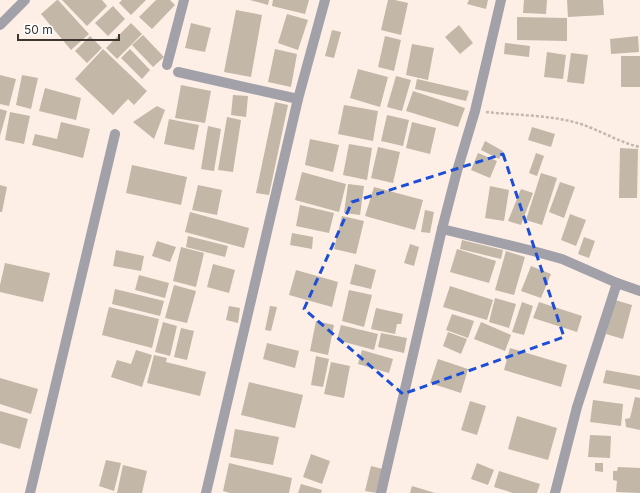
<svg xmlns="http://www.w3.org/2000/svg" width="640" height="493" font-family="Inter,sans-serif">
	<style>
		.building { fill: #c3b7a7 }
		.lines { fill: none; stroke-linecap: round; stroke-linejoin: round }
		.path { stroke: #c2b7ae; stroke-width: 2.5; stroke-dasharray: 3 2; stroke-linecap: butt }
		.minor { stroke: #a2a0a8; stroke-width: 10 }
		.marked { fill: none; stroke: #1d4ed8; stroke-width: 3; stroke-dasharray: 8 5; stroke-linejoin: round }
	</style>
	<rect width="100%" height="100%" fill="#fdefe5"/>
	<g class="building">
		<polygon points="57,0 58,0 89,34 71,50 41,14"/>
		<polygon points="62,0 102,0 107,6 87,26"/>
		<polygon points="122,0 146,0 131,15 119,3"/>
		<polygon points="156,0 170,0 175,5 152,29 139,17"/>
		<polygon points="250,0 269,0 268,5"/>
		<polygon points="273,0 309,0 305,14 272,6"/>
		<polygon points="388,0 395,0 408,3 401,35 381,30"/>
		<polygon points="469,0 488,0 486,9 467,4"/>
		<polygon points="524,0 547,0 546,14 523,13"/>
		<polygon points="567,0 603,0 604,15 568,17"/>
		<polygon points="113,6 125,19 108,36 95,23"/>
		<polygon points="236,10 262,15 251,77 224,72"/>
		<polygon points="287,14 308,20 298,50 278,43"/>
		<polygon points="517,17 567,18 567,41 517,40"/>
		<polygon points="131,23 142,34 117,59 106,48"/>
		<polygon points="191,23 211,28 205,52 185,48"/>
		<polygon points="459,25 473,43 460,54 445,37"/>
		<polygon points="332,30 341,32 334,58 325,56"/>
		<polygon points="143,35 164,57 153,67 132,45"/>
		<polygon points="90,36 102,48 87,63 75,51"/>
		<polygon points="385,36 401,40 394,71 378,67"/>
		<polygon points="638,36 639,52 611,54 610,39"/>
		<polygon points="505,43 530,46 529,57 504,54"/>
		<polygon points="412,44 434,48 428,80 406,75"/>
		<polygon points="103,49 147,91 134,105 128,99 113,115 75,79"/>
		<polygon points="130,49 150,70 142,79 121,58"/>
		<polygon points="275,49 297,54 291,87 268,82"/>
		<polygon points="547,52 566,55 563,79 544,77"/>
		<polygon points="571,53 588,55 584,84 567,82"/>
		<rect x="621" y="56" width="19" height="31"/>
		<polygon points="358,69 388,77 380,107 350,98"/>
		<polygon points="0,75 16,79 9,106 0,104"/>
		<polygon points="22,75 38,78 31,109 16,105"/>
		<polygon points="396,76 411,80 402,111 387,107"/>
		<polygon points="417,79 469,91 466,101 415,89"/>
		<polygon points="181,85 211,91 205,123 175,118"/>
		<polygon points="45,88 81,98 76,120 39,111"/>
		<polygon points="413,91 465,108 458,127 406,111"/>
		<polygon points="233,95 248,96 246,117 231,115"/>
		<polygon points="275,102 288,105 269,195 256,193"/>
		<polygon points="344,105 378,111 373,141 338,134"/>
		<polygon points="157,106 165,110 154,139 133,122"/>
		<polygon points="0,109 7,111 0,136"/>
		<polygon points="10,112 30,116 24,144 5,140"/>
		<polygon points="387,115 409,120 403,146 381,141"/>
		<polygon points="227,117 241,120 233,172 218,170"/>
		<polygon points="169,119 199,125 194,150 164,144"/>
		<polygon points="61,122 90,129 83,158 32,145 35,134 57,139"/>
		<polygon points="412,122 436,128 430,154 406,148"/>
		<polygon points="208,126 221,129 214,171 201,169"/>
		<polygon points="532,127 555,134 551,147 528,140"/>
		<polygon points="310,139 339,145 333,172 305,165"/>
		<polygon points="485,141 503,151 499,159 481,150"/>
		<polygon points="349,144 372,148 367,180 343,175"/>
		<polygon points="378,147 400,152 393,183 371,178"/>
		<polygon points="620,148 638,149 637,198 619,198"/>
		<polygon points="478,153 497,161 490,178 471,170"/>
		<polygon points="536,153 544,156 537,176 529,173"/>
		<polygon points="132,165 187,177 181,205 126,193"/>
		<polygon points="302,172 346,184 339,212 295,200"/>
		<polygon points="541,173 557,178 542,225 526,220"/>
		<polygon points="560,182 575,187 564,218 549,212"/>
		<polygon points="348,184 364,186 360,215 344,213"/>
		<polygon points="0,185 7,187 2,212 0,212"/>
		<polygon points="198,185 222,190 217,215 192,210"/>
		<polygon points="490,186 509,190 504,221 485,218"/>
		<polygon points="374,187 423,200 415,230 365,216"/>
		<polygon points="521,189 533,193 521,225 508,221"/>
		<polygon points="300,205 334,213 329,233 296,226"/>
		<polygon points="425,210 434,212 430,233 421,232"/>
		<polygon points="190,212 249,228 244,248 185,232"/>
		<polygon points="570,214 586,220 576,246 561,240"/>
		<polygon points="342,216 364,221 356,254 334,249"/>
		<polygon points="292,233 313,237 312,249 290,245"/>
		<polygon points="188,236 228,246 225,257 186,247"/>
		<polygon points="584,237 595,241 589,258 578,254"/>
		<polygon points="462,240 503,250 501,259 460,249"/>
		<polygon points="157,241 176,247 170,262 152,256"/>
		<polygon points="410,244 419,247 414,266 404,263"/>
		<polygon points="181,247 204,253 196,287 173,281"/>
		<polygon points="457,249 496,261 489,283 450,272"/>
		<polygon points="116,250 144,256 141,271 113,266"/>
		<polygon points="506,251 525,257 514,295 495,290"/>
		<polygon points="5,263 50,273 43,302 0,292 0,285"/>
		<polygon points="213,264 235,270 229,293 207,287"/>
		<polygon points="355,264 376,270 371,289 350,284"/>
		<polygon points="531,266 551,274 541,298 521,291"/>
		<polygon points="296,270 338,282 332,307 289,295"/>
		<polygon points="139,275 169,283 165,298 135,290"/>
		<polygon points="174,285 196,291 187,323 165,318"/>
		<polygon points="450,286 493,300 487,320 443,307"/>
		<polygon points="115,289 164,301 160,316 112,304"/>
		<polygon points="349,290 372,295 364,327 342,321"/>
		<polygon points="495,298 516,304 509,328 489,322"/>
		<polygon points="615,300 632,305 623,339 606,334"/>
		<polygon points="522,302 533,306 524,335 512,332"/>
		<polygon points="539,302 582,316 577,332 533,318"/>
		<polygon points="229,306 240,308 238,323 226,320"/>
		<polygon points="270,306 277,307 271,331 265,330"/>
		<polygon points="109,307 159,319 152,348 102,335"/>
		<polygon points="376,308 403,314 401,324 397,324 395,334 371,329"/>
		<polygon points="452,314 474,321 468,338 446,330"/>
		<polygon points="316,321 334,325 328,355 310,351"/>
		<polygon points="163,322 177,326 170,356 155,352"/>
		<polygon points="481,322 511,335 505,351 474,339"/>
		<polygon points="341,325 378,334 374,350 337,340"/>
		<polygon points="181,328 194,331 187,360 174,357"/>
		<polygon points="448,332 467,339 461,354 443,346"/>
		<polygon points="381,333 407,338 404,353 378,347"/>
		<polygon points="267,343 299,351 295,368 263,359"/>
		<polygon points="510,348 567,365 561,387 504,370"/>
		<polygon points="136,350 152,355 142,387 111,377 117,360 131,364"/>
		<polygon points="362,350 393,359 389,373 358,364"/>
		<polygon points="154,355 167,358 166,362 206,372 200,396 147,383"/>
		<polygon points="316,356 329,359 323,387 311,385"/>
		<polygon points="438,359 468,369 461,393 430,383"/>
		<polygon points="331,362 350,366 344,398 324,394"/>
		<polygon points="606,370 640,376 640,390 603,383"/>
		<polygon points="0,378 38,389 31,414 0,404"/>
		<polygon points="249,382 303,395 295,428 241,415"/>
		<polygon points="635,397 640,398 640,430 626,427 625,419 630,418"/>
		<polygon points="593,400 623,404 621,426 590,422"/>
		<polygon points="470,401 486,406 477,435 461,430"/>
		<polygon points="0,411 28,419 20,449 0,443"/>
		<polygon points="517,416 557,428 548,460 508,449"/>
		<polygon points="235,429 279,437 273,465 230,457"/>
		<polygon points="590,435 611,436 610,458 588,457"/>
		<polygon points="311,454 330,461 322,484 303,477"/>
		<polygon points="106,460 121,463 114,491 99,486"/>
		<polygon points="229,463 292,478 289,493 230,493 223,491"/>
		<polygon points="477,463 494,470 488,485 471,479"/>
		<polygon points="595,463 603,463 603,472 595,471"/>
		<polygon points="123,465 147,471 142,493 117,493"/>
		<polygon points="371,466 383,469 377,493 365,491"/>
		<polygon points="618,467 640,468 640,493 616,492 617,481 613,480 613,471 617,471"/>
		<polygon points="499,471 540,484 537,493 513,493 494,487"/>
		<polygon points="301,484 322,490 321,493 298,493"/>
		<polygon points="412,486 435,493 410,493"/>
	</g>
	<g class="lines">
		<path class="path" d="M486,112C515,115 546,115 574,122C597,128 617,142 640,147"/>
		<g class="minor">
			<polyline points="0,25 25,0"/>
			<polyline points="167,65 184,0"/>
			<polyline points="178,72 298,99"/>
			<polyline points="442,229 533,251 562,259 617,283 640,291"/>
			<polyline points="30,493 115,134"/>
			<polyline points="206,493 298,99 325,0"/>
			<polyline points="381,493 442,229 457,171 475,111 501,0"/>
			<polyline points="555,493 577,407 617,283"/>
		</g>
	</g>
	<path class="marked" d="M503,154L564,337L403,394L304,309L352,202Z"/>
	<path d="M18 34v6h101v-6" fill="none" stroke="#3c3530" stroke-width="2"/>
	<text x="24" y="34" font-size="12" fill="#3c3530" stroke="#ffffff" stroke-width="3" paint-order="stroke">50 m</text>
</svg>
